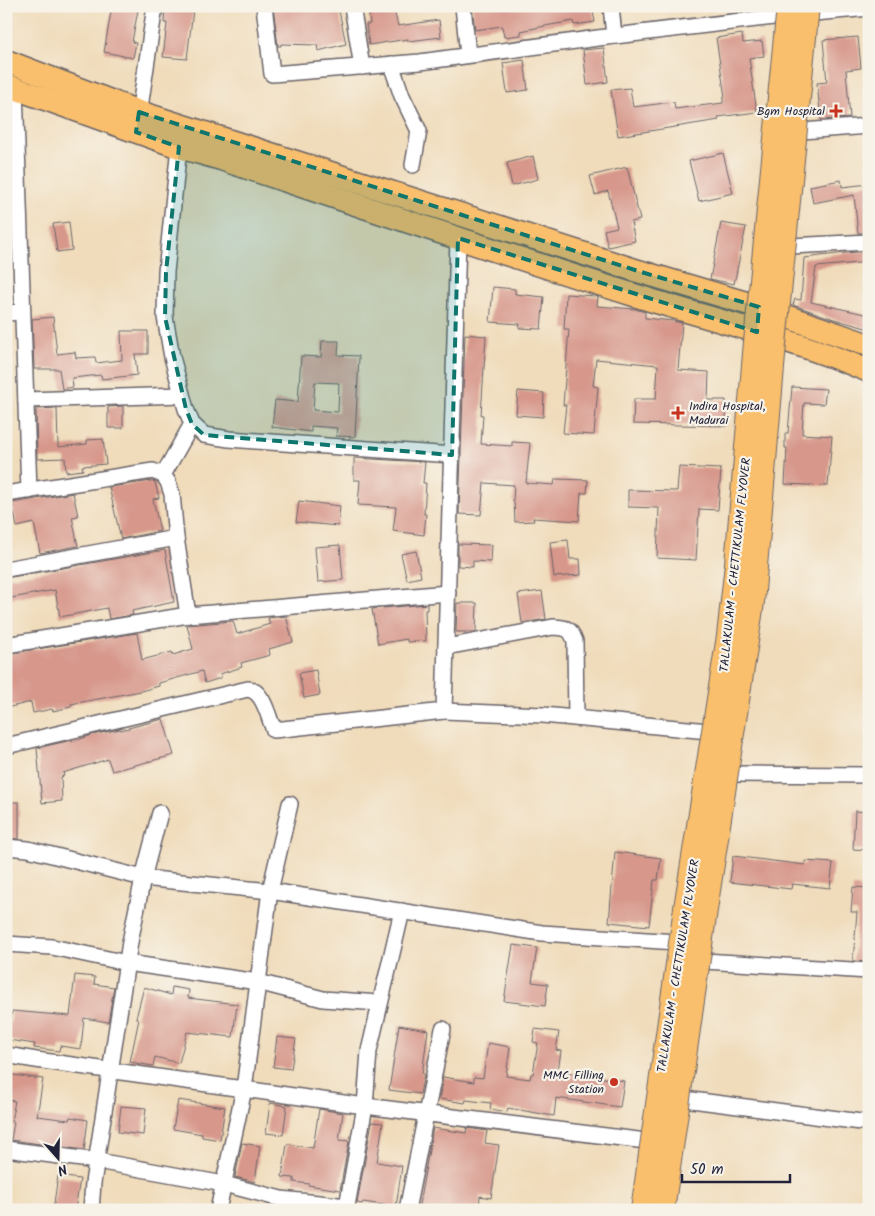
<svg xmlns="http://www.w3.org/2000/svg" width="875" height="1216" font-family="Kalam,sans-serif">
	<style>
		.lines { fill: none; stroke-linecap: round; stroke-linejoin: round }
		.canal { stroke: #5ac5d4; stroke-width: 15 }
		.building { fill: #d7978b; fill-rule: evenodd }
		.minor-casing { stroke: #6a6368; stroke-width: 18 }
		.primary-casing { stroke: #6a6368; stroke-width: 25 }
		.minor { stroke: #fff; stroke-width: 15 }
		.primary { stroke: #f9bf6c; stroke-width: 22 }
		.trunk-bridge-casing { stroke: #6a6368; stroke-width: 26; stroke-linecap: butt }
		.trunk-bridge { stroke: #f9bf6c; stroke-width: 24 }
		.marked { fill: #0f766e; fill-opacity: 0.2; stroke: #0f766e; stroke-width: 4; stroke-dasharray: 10 6; stroke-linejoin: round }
		.poi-dot { fill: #c8321e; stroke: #f7f3e8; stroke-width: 2 }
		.labels { text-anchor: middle; stroke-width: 4.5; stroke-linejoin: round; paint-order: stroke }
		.poi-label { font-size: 12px; fill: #22223b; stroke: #f7f3e8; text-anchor: end }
		.street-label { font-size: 12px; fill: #22223b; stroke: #f7f3e8 }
	</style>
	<rect width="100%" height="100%" fill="#f7f3e8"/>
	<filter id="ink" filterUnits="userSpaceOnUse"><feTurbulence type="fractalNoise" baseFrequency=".02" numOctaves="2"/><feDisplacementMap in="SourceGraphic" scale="10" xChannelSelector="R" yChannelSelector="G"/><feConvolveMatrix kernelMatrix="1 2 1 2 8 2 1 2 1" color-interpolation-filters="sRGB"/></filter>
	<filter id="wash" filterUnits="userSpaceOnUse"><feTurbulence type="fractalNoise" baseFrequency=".0096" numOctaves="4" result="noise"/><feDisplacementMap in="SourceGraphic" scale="20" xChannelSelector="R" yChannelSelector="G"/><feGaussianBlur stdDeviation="1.12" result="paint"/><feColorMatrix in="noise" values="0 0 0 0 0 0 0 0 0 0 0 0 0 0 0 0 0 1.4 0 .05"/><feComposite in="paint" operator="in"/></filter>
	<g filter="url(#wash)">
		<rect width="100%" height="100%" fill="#f0dcbb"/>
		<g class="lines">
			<g class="canal">
				<polyline points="590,267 683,296"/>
				<polyline points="802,334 869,357"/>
			</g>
		</g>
		<g id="blocks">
			<g class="building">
				<polygon points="112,6 122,6 138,10 132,42 136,43 133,58 104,52"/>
				<polygon points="273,6 338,6 346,44 318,51 317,45 281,44 281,46 278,46"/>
				<polygon points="368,6 393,6 398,26 439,20 441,37 408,41 408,39 369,45 366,24 370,24"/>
				<polygon points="472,6 592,6 595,22 574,25 573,21 545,26 521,31 521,35 504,37 502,26 475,30"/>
				<polygon points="165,7 193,10 187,59 163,57 167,23 164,23"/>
				<polygon points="742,34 743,43 762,41 764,56 749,58 757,112 718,117 719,120 618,136 611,90 630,88 633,107 674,102 675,109 723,103 723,97 725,97 716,38"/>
				<polygon points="858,37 861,68 846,70 850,118 821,120 817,83 827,82 823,40"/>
				<polygon points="604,48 608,82 587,85 583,50"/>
				<polygon points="524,60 528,90 507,93 503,63"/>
				<polygon points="723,153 733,193 699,201 689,161"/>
				<polygon points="533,156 538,179 512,186 507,163"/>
				<polygon points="627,167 640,220 631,222 635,241 608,247 604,230 617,227 608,191 595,195 590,176"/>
				<polygon points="841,180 842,187 869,184 869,233 858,233 854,195 813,203 810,186"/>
				<polygon points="69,222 72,250 57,252 53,224"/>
				<polygon points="721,223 746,227 734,284 710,279"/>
				<polygon points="869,251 869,262 816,267 811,302 869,315 869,329 834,319 793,305 795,299 801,300 804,258 845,253"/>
				<polygon points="493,287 515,289 515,294 544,297 541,329 519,328 520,324 490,322"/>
				<polygon points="566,294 595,296 598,297 597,306 635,309 645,312 645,318 673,321 682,323 678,370 709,372 708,400 726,400 726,426 633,424 634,399 656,399 658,365 596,359 593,386 598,387 594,435 563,433 566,405 563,405 569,329 564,329"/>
				<polygon points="53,317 57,354 75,352 76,358 95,357 96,363 122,360 121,331 148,331 148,354 135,354 137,375 102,379 101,375 72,378 73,387 62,389 59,369 34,369 32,319"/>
				<polygon points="465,334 486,336 481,415 483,415 481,444 512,446 512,442 530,443 526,483 554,485 555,479 588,480 587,493 581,493 579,521 533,518 534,521 515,522 514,501 513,501 514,485 484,483 481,515 459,514"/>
				<path d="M322,341H339L338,355L359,356L355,437L336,436L337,428L311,426V432L272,427L275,400L298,402L301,356L321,357ZM315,382L339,383L338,412L313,410Z"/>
				<polygon points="792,387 826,389 824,404 804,403 802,434 832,436 828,486 785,484 787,448 785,448 785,433 788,433"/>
				<polygon points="518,391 544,393 543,417 516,415"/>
				<polygon points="123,406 123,428 108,428 108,407"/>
				<polygon points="57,408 58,447 87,444 87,440 103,439 106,464 82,466 83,470 66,472 65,458 37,459 36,409"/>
				<polygon points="354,458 425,462 423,483 426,483 424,514 426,514 424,535 393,531 396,507 358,505 360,480 354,480"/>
				<polygon points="679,467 721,469 718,510 699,509 696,560 657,558 659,508 628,507 628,490 677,491"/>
				<polygon points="152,481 155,482 159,498 153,499 160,531 121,539 109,487"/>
				<polygon points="73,493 78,516 72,517 78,546 40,553 34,523 17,527 12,503"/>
				<polygon points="299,501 340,506 338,526 296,522"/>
				<polygon points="568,540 570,559 580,559 581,575 554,577 550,542"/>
				<polygon points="458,544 492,545 491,562 473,561 473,567 458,566"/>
				<polygon points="340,545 343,580 318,582 315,547"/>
				<polygon points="165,550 174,602 132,611 133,615 109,619 107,608 60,617 55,590 6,599 6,578"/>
				<polygon points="416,551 421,577 407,580 401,554"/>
				<polygon points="542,591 546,619 522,623 518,594"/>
				<polygon points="457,603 477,603 476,632 456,632"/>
				<polygon points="427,604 427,610 425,610 426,641 407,642 407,639 378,644 372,609"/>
				<polygon points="286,616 293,642 269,649 270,655 241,663 242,667 220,674 221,678 205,683 202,671 159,683 159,686 141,691 71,704 71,707 53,711 52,709 33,713 31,702 6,708 6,654 137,633 142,660 172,652 173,655 193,649 187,625 233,621 237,634 270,624 268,618"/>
				<polygon points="316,670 320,695 304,698 299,673"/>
				<polygon points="163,719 174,755 112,771 108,759 63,773 64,776 61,777 62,801 42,803 37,748 72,740 72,742 92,735 120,729 121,730"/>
				<polygon points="6,802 19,802 19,839 6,838"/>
				<polygon points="855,811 869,812 869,850 853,849"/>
				<polygon points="615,852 661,858 658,880 654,880 649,926 609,922"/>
				<polygon points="733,856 805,865 805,861 833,863 830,888 792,884 791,889 730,882"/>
				<polygon points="853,887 869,888 869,962 853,961 857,912 851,912"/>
				<polygon points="513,945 537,948 532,982 548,984 545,1006 504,1001"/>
				<polygon points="75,975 95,977 94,984 114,987 108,1022 84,1018 81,1049 60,1046 59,1051 34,1048 35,1044 8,1040 12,1011 70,1016"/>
				<polygon points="144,987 171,995 172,987 189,990 188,998 237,1004 233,1037 187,1032 179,1063 155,1057 153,1066 130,1062 139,1019 136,1018"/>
				<polygon points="399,1025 428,1030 422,1074 424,1074 420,1094 389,1090"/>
				<polygon points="535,1029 559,1032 556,1050 561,1051 558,1071 624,1081 620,1107 556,1098 554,1116 508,1108 507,1112 490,1109 491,1103 466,1100 465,1103 439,1099 443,1077 474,1082 474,1077 483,1078 488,1043 510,1047 506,1076 530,1079 531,1074 533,1074 538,1043 533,1042"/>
				<polygon points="277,1037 296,1039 291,1069 273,1067"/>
				<polygon points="6,1074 43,1079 37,1116 69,1120 70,1117 88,1120 84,1150 11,1140 14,1122 11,1122 15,1101 6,1100"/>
				<polygon points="178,1100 225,1107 220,1140 202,1137 202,1134 173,1129"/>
				<polygon points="270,1103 287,1106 283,1135 266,1133"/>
				<polygon points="121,1106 146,1108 143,1135 118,1132"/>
				<polygon points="319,1109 343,1113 339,1140 349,1141 340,1190 308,1185 309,1184 294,1182 294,1178 282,1177 287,1144 313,1148"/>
				<polygon points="372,1122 383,1123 377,1162 402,1166 396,1207 363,1202 362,1204 357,1203"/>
				<polygon points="433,1128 466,1133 467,1128 487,1131 485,1143 499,1145 491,1198 480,1196 479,1210 418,1210"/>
				<polygon points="242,1143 260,1146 255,1182 235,1177"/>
				<polygon points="58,1176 80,1179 75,1210 53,1210"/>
			</g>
		</g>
	</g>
	<g filter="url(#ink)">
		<use href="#blocks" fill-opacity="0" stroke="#6a6368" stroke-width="1"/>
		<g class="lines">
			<defs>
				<g id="minor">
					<polyline points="264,6 272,74 420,62 598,38 782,16 869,8"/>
					<polyline points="352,6 362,67"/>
					<polyline points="463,6 468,55"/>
					<polyline points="611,6 614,36"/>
					<polyline points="391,64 402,96 419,131 413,165"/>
					<polyline points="15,89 29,491"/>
					<polyline points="138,121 155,6"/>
					<polyline points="802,131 869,126"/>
					<polyline points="179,147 166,272 165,317 172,357 186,409 192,424 204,435 229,439 452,455"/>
					<polyline points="790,246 869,242"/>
					<polyline points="6,313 22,312"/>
					<polyline points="26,400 182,395"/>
					<polyline points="163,475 192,424"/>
					<polyline points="6,494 153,471 163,475 168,482 172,494 176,538 188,615 448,593"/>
					<polyline points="6,569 176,538"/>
					<polyline points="6,645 188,615"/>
					<path d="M446,647L553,627C566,628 570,627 575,641L576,718"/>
					<polyline points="444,711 543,715 708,731"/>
					<path d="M6,746L248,689C264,691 268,717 274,730L444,711L458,238"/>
					<polyline points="732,774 869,775"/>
					<polyline points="6,847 28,849 143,878 160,813"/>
					<polyline points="6,944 52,947 127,963 258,982 323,999 379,1003"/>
					<polyline points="704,961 869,971"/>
					<polyline points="6,1055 36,1060 365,1106 646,1141"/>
					<polyline points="684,1099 869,1123"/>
					<polyline points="6,1149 97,1161 224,1184 281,1199 347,1206 365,1106 369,1051 402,911"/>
					<polyline points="91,1210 93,1183 130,942 143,878 270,891 542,933 676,942"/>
					<polyline points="218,1210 244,1089 270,891 290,804"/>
					<polyline points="407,1210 443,1029"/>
				</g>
				<g id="primary">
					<polyline points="6,61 139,112 638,271 753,305 869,345"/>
					<path d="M6,85L179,147L221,159C358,205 496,252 634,295C713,320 793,339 869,371"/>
				</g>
			</defs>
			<use href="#minor" class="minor-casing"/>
			<use href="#primary" class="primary-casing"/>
			<use href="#minor" class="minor"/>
			<use href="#primary" class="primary"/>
			<defs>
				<g id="trunk-bridge">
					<polyline points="643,1210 686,908 729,636 737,564 756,342 789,6"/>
					<polyline points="662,1210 705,910 752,602 774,344 807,6"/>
				</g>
			</defs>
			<use href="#trunk-bridge" class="trunk-bridge-casing"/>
			<use href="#trunk-bridge" class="trunk-bridge"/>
		</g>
	</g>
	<path class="marked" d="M139,112L638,271L759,307L757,332L458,238L452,455L204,435L192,424L186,409L165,317L166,272L179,147L136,132Z"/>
	<g class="poi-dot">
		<path d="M833.5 103.5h5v5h5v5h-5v5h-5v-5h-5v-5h5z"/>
		<path d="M675.5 405.5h5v5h5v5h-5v5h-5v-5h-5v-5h5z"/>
		<circle cx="614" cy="1082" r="5"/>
	</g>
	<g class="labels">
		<g class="poi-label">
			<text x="825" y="115">Bgm Hospital</text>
			<text x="689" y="410" text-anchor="start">Indira Hospital,<tspan x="689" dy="14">Madurai</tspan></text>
			<text x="604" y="1079">MMC Filling<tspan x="604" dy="14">Station</tspan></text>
		</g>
		<g class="street-label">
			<text transform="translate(735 565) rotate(-84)" y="4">TALLAKULAM - CHETTIKULAM FLYOVER</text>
			<text transform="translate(678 966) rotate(-81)" y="4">TALLAKULAM - CHETTIKULAM FLYOVER</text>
		</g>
	</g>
	<rect width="875" height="1216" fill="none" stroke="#f7f3e8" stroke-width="25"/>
	<g transform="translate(58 1158) rotate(160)" stroke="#f7f3e8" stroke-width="4" paint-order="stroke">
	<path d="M0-4L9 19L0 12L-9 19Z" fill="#22223b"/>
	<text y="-8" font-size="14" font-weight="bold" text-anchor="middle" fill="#22223b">N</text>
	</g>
	<path d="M682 1174v8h108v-8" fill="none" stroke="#22223b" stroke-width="2.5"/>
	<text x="690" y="1174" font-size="15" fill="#22223b" stroke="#f7f3e8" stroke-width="4" paint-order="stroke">50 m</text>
</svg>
